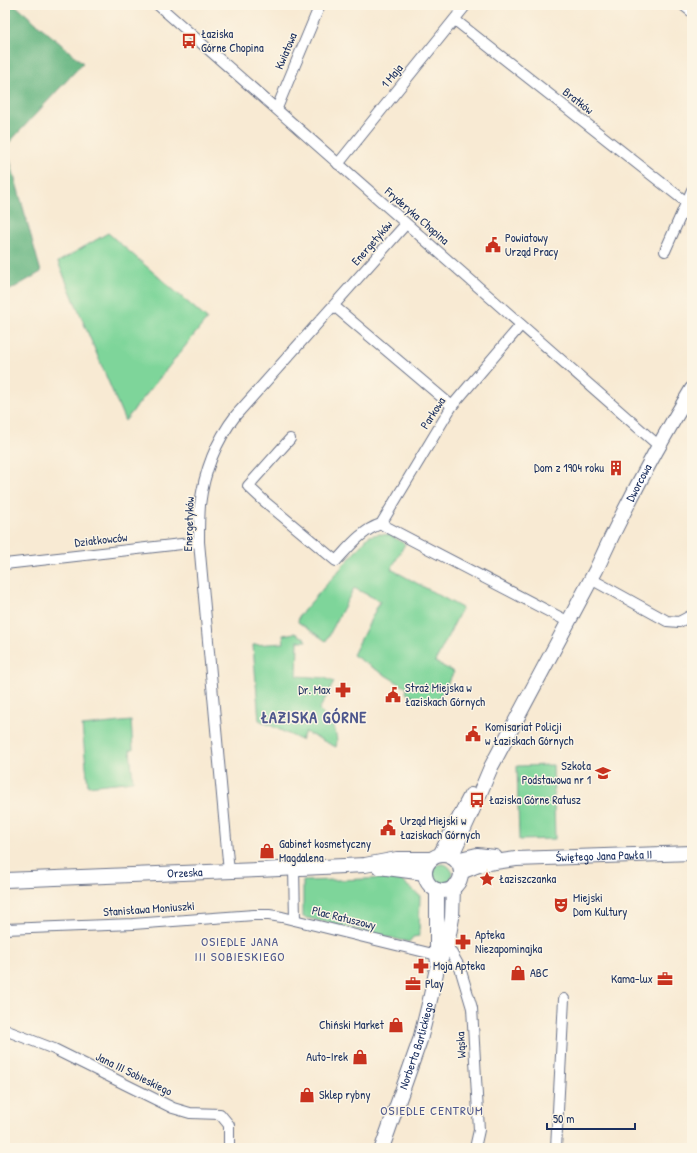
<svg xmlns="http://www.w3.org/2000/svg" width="697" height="1153" font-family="'Patrick Hand',sans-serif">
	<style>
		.green { fill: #7ed59a; stroke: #4c827c }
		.forest { fill: #66b682; stroke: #407270 }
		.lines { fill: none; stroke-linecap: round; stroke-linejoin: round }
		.street-casing { stroke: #687087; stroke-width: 12 }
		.secondary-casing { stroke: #687087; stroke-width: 16 }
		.street { stroke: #fff; stroke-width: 10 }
		.secondary { stroke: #fff; stroke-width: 14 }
		.labels { text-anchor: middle; stroke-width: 3; stroke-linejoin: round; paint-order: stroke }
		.poi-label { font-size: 12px; fill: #1b2f5e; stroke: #fcf5e5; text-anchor: start }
		.street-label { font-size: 12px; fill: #1b2f5e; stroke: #fcf5e5 }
		.neighbourhood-label { font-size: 13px; letter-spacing: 1px; fill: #4e578d; stroke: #fcf5e5 }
		.district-label { font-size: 16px; font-weight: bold; letter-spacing: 1px; fill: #4e578d; stroke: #fcf5e5 }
	</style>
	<rect width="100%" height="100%" fill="#fcf5e5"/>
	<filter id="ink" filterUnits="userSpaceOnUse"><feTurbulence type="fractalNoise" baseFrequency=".025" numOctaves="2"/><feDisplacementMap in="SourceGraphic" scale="8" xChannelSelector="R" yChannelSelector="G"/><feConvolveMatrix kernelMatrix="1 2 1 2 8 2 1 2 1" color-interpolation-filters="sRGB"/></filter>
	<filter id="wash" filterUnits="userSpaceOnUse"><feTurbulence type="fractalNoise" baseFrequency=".012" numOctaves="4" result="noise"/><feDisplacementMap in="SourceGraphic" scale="16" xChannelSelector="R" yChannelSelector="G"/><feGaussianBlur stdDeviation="0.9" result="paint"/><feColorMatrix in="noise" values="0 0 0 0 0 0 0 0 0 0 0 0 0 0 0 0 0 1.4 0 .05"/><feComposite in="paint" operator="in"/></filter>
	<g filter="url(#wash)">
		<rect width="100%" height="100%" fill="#f8ead3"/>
		<g class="green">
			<polygon points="108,233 207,319 125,421 58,262"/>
			<polygon points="379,534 390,535 405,544 391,569 462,608 435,662 454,672 436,703 422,697 420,700 406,693 407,688 370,666 353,655 380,601 354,588 326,641 298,622 299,616 369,536"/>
			<path d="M294,633L305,638L307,641H298L297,676L325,678L334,682L319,710C328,719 340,732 336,747L305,732L301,740L259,720L253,645L284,643L283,635Z"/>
			<polygon points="131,721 133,749 130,750 133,781 88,786 82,726"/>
			<polygon points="553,765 555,839 519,840 517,766"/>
			<circle cx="442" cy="874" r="10"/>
			<polygon points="398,878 420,896 419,936 413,937 409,942 303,917 303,881"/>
		</g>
		<polygon class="forest" points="5,5 15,5 83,63 6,146 41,272 5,293"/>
	</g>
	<g filter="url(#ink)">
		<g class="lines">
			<defs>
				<g id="street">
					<path d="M158,5C326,151 491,300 659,446"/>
					<polyline points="683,5 692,12"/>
					<polyline points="455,20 686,202"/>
					<polyline points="277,108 320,5"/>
					<polyline points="338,164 466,5"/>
					<polyline points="665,251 692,190"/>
					<polyline points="334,306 452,406"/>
					<path d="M290,439L248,486L264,501L336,561C349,547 362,530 381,524L452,406L521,325"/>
					<polyline points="381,524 569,622"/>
					<polyline points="5,564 199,542"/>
					<polyline points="591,579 667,621 679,622 692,615"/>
					<polyline points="294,868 295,920"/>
					<path d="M229,872L199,542C199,530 199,517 200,505C204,472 216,441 236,415L406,224"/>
					<polyline points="5,929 133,924 254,915 269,915 282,917 437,955"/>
					<polyline points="447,945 460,968 472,1008 479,1130 475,1148"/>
					<polyline points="5,1030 54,1049 173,1108 190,1113 220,1114 229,1125 229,1148"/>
					<polyline points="556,1148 564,999"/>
				</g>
				<g id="secondary">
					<polyline points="440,855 471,795"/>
					<circle cx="443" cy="873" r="18"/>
					<path id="s1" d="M451,857L477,800L491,767L596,570C624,508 657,447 692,389"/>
					<polyline points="456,860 477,855 495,857"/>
					<polyline points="379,867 425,873"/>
					<path id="s2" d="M461,872L481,864L516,859L692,853"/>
					<path id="s3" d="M5,880L258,870L365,865L397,859H431"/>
					<polyline points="437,890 437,955 438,963"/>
					<path id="s4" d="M382,1148L420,1040L429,1004L438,964L447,945L452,918L453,887"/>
				</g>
			</defs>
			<use href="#street" class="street-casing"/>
			<use href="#secondary" class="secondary-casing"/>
			<use href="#street" class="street"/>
			<use href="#secondary" class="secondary"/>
		</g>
	</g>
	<defs>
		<symbol id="bus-bare" viewBox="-9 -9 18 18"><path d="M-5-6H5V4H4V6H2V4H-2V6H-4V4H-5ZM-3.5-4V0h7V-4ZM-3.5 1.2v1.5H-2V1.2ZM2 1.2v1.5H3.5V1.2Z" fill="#c8321e" stroke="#fcf5e5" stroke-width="2.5" paint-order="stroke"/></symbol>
		<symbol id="civic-bare" viewBox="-9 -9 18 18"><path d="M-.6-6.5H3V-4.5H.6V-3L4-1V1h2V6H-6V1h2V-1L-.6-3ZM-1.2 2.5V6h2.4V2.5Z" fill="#c8321e" stroke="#fcf5e5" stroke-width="2.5" paint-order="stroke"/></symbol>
		<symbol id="building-bare" viewBox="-9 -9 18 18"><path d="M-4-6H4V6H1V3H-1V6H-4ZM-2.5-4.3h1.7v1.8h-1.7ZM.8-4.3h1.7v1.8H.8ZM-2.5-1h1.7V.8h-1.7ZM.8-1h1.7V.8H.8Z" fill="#c8321e" stroke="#fcf5e5" stroke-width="2.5" paint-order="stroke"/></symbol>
		<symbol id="pharmacy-bare" viewBox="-9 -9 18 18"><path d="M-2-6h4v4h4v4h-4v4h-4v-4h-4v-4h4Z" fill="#c8321e" stroke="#fcf5e5" stroke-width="2.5" paint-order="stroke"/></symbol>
		<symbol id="school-bare" viewBox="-9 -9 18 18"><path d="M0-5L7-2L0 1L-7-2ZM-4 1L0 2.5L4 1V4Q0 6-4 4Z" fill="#c8321e" stroke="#fcf5e5" stroke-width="2.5" paint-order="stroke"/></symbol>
		<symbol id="shop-bare" viewBox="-9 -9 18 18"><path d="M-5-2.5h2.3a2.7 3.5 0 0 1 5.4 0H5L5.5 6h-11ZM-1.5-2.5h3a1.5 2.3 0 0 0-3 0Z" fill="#c8321e" stroke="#fcf5e5" stroke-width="2.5" paint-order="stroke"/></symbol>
		<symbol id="sight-bare" viewBox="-9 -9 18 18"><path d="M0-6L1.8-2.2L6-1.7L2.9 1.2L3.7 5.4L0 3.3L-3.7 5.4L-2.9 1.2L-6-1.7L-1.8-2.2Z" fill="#c8321e" stroke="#fcf5e5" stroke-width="2.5" paint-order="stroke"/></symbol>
		<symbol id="theatre-bare" viewBox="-9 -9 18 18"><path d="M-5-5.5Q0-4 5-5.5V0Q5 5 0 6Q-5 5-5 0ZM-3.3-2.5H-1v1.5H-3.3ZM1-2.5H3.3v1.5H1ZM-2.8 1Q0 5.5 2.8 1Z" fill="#c8321e" stroke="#fcf5e5" stroke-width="2.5" paint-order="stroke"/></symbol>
		<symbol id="office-bare" viewBox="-9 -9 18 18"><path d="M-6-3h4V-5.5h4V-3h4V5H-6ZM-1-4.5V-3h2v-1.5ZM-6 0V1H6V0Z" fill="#c8321e" stroke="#fcf5e5" stroke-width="2.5" paint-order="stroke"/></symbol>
	</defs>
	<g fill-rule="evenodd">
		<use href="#bus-bare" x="178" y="30" width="22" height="22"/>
		<use href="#civic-bare" x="482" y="234" width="22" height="22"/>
		<use href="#building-bare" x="605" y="457" width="22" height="22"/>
		<use href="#pharmacy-bare" x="332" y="679" width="22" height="22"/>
		<use href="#civic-bare" x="382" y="684" width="22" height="22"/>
		<use href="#civic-bare" x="462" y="723" width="22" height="22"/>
		<use href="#school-bare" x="592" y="762" width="22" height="22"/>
		<use href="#bus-bare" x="466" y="789" width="22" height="22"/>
		<use href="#civic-bare" x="377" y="817" width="22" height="22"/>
		<use href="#shop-bare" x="256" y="840" width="22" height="22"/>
		<use href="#sight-bare" x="476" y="868" width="22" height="22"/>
		<use href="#theatre-bare" x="550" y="894" width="22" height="22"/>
		<use href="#pharmacy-bare" x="452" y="931" width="22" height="22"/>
		<use href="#pharmacy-bare" x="410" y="955" width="22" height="22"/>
		<use href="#shop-bare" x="507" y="962" width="22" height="22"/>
		<use href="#office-bare" x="654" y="968" width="22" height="22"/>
		<use href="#office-bare" x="402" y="973" width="22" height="22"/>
		<use href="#shop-bare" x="385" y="1014" width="22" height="22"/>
		<use href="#shop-bare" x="349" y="1046" width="22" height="22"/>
		<use href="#shop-bare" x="296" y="1084" width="22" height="22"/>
	</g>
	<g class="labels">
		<g class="poi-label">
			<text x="201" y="38">Łaziska<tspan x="201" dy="14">Górne Chopina</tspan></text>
			<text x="505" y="242">Powiatowy<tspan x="505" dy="14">Urząd Pracy</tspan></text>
			<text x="604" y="472" text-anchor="end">Dom z 1904 roku</text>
			<text x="405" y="692">Straż Miejska w<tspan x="405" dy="14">Łaziskach Górnych</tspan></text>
			<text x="331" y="694" text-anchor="end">Dr. Max</text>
			<text x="485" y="731">Komisariat Policji<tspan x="485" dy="14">w Łaziskach Górnych</tspan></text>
			<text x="591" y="770" text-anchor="end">Szkoła<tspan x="591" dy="14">Podstawowa nr 1</tspan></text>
			<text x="489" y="804">Łaziska Górne Ratusz</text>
			<text x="400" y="825">Urząd Miejski w<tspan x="400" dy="14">Łaziskach Górnych</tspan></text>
			<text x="279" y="848">Gabinet kosmetyczny<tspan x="279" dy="14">Magdalena</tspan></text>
			<text x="499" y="883">Łaziszczanka</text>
			<text x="573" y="902">Miejski<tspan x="573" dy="14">Dom Kultury</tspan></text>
			<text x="475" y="939">Apteka<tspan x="475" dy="14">Niezapominajka</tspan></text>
			<text x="433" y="970">Moja Apteka</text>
			<text x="530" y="977">ABC</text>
			<text x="653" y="983" text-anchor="end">Kama-lux</text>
			<text x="425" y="988">Play</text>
			<text x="384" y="1029" text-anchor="end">Chiński Market</text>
			<text x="348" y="1061" text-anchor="end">Auto-Irek</text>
			<text x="319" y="1099">Sklep rybny</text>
		</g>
		<g class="street-label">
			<text transform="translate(286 51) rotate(-67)" y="4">Kwiatowa</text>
			<text transform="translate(392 76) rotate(-51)" y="4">1 Maja</text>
			<text transform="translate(578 101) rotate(38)" y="4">Bratków</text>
			<text transform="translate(417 216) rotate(41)" y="4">Fryderyka Chopina</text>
			<text transform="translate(372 243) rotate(-49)" y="4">Energetyków</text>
			<text transform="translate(433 413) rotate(-57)" y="4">Parkowa</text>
			<text dy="4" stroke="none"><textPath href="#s1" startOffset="419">Dworcowa</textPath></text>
			<text transform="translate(189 524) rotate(-88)" y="4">Energetyków</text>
			<text transform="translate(101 540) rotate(-6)" y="4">Działkowców</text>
			<text dy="4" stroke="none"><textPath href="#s2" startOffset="145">Świętego Jana Pawła II</textPath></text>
			<text dy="4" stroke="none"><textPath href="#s3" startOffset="180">Orzeska</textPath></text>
			<text transform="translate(149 909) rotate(-4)" y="4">Stanisława Moniuszki</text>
			<text transform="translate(344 918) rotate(14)" y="4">Plac Ratuszowy</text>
			<text dy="4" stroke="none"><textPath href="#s4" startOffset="108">Norberta Barlickiego</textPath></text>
			<text transform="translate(461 1045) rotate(-93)" y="4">Wąska</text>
			<text transform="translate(134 1074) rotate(26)" y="4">Jana III Sobieskiego</text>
		</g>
		<g class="neighbourhood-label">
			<text x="240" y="946">OSIEDLE JANA<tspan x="240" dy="15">III SOBIESKIEGO</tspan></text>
			<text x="432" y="1115">OSIEDLE CENTRUM</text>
		</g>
		<g class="district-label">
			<text x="314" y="723">ŁAZISKA GÓRNE</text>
		</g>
	</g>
	<rect width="697" height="1153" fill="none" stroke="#fcf5e5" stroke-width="20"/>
	<path d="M547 1123v6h88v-6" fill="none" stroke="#1b2f5e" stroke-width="2"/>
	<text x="553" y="1123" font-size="12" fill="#1b2f5e" stroke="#fcf5e5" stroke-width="3" paint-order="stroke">50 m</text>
</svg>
